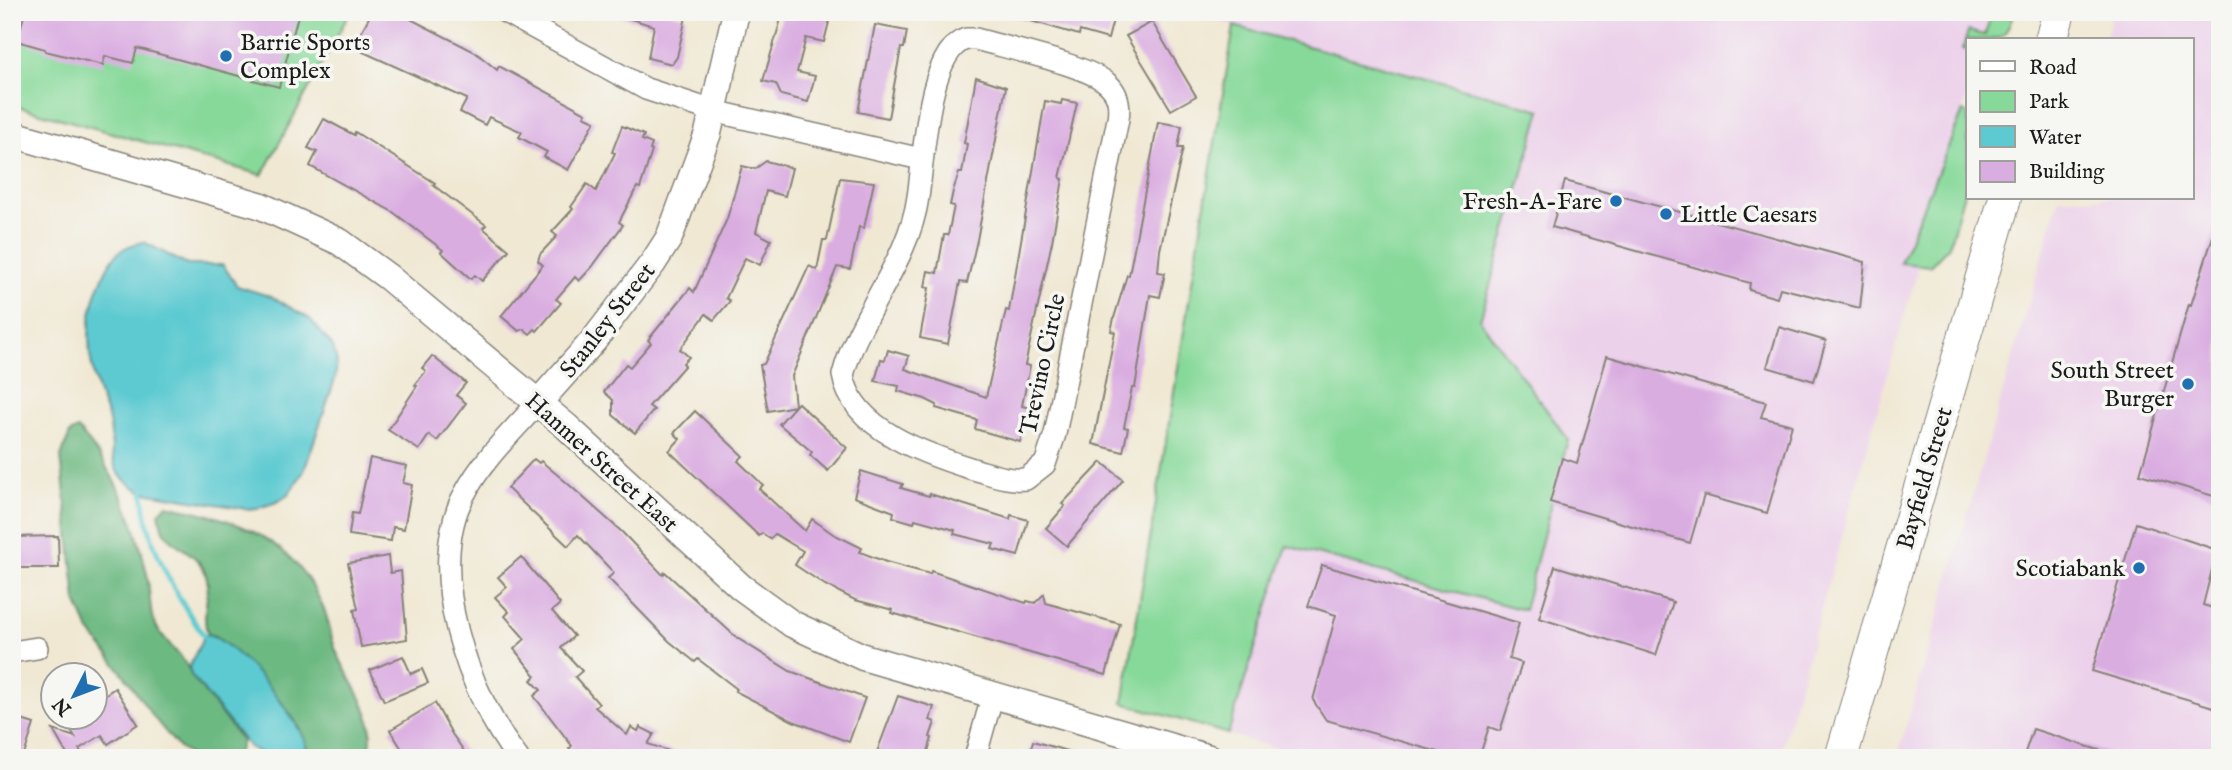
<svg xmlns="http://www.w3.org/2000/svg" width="2232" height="770" font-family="'IM FELL English',serif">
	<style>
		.built { fill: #ecd1ea }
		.green { fill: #87d99a; stroke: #527a5b; stroke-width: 2 }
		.forest { fill: #6db982; stroke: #446a4f; stroke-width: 2 }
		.water { fill: #5dcad1; stroke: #3c7376; stroke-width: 2 }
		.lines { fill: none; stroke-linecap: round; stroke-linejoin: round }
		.stream { stroke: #5dcad1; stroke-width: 5 }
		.building { fill: #daade1 }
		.minor-casing { stroke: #868278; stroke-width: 24 }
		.tertiary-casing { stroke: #868278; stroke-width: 29 }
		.primary-casing { stroke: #868278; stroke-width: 34 }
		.minor { stroke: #fff; stroke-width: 21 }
		.tertiary { stroke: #fff; stroke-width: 26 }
		.primary { stroke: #fff; stroke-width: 32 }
		.poi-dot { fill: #1f6fb2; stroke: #f6f6f2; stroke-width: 2.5 }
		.labels { text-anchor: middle; stroke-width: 7; stroke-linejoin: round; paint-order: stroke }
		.poi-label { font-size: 24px; fill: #1c1c1c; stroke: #f6f6f2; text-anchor: end }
		.street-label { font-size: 24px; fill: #1c1c1c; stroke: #f6f6f2 }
	</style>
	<rect width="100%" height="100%" fill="#f6f6f2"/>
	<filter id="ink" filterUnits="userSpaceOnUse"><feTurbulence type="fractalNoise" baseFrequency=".0143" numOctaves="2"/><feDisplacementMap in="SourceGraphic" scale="14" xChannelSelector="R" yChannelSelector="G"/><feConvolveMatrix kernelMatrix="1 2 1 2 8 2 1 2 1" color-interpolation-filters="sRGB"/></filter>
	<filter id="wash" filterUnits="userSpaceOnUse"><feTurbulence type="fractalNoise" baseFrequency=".00686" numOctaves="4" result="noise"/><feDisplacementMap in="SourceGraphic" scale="28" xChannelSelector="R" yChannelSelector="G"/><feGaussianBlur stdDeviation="1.57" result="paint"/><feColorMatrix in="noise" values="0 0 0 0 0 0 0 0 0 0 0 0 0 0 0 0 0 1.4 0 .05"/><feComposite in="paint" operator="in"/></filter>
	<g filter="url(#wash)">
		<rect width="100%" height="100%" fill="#f0e8d3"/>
		<g class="built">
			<polygon points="1192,12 1990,12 1982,40 1968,40 1968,91 1779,758 1307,758 1228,734 1287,546 1524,610 1568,439 1480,321 1523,122"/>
			<polygon points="2113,12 2220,12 2220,758 1897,758 2059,198 2192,198 2192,40 2105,40"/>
		</g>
		<g class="green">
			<polygon points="12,12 350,12 262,175 12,105"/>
			<path d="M1992,12H2014C2004,44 1999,40 1968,40V50L1963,49L1968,31L1985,35Z"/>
			<polygon points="1234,26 1541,110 1480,320 1568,439 1524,610 1287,546 1228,734 1123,703"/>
			<polygon points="1963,111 1968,114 1968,179 1949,246 1930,266 1900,263"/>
		</g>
		<g class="forest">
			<path d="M78,429C116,472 135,518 147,574C150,589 149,608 154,622C162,641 188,659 191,675L242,741L238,753L230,758H195L179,748L154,718L127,679L89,630L76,601L61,457L70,433Z"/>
			<path d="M166,505C238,519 296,538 325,612C330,626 331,640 337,653C348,678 369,704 371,731C372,740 369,749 369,758H298L307,752C305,715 242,662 216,636L208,634C199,612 215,588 203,568C190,545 164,549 159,513Z"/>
		</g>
		<g class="water">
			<path d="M144,242L187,265H223L237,286L272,297L310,319L333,347L337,363L335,379L304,471L288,495L277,502L258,508L246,509L143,492C103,472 116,455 109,421C106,410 101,401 98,391C86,351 85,315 103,277C113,255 120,246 144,242Z"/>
			<path d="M208,634C237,643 306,723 307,752L298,758H269L249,747L191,675L189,667L204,636Z"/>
		</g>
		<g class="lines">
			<path class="stream" d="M143,492C146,544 174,593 204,636"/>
		</g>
		<g id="blocks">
			<g class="building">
				<polygon points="25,12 299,12 279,87 137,48 133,63 105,56 103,65 45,51 45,49 17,41"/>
				<polygon points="372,12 397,12 475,52 497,70 499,66 586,113 584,116 595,121 568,170 544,157 547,152 519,137 522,132 489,117 485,125 460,112 467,99 361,51 357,39"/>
				<polygon points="620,12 668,12 686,17 677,57 672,64 648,58 654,26 620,16"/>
				<polygon points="783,12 831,14 824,42 806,38 797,72 815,76 808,102 781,95 776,84 763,81"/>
				<polygon points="1015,12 1115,12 1108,39 1080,31 1079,35 1014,16"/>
				<polygon points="1152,22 1196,96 1171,110 1126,36"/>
				<polygon points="875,25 907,31 904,48 901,48 888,118 858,112"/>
				<polygon points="976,77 1006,87 977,240 967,283 960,282 948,344 920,338 929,288 925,287 928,271 937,273 944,235 948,235 954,206 950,205 953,191 959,173 962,173 967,144 964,143"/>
				<polygon points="1062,100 1077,103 1060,178 1063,179 1052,242 1025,365 1030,366 1022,406 1030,408 1020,442 975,429 977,420 936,408 937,405 925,399 898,391 899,386 875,381 881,359 885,360 888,350 909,356 905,369 986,397 1006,310 1009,311 1045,101 1061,104"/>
				<polygon points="324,119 354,135 355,132 435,183 433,185 486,225 483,228 509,250 482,281 475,275 471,279 441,252 443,250 393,212 310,166 317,152 308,148"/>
				<polygon points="1158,122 1182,126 1178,148 1183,148 1160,250 1158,272 1165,273 1160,297 1150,295 1135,388 1132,388 1124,427 1128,428 1123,452 1093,444 1115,332 1111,331 1114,318 1127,275 1129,275"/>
				<polygon points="622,126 644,135 642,140 652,144 650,150 652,151 640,188 637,187 619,222 623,225 592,267 579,281 575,277 556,299 561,303 537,331 535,329 530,334 524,329 519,331 501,316 543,265 538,261 540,254 557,236 552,232 573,209 571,207 587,184 596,191 615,153 612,152"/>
				<polygon points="766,161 792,168 785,196 766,191 756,232 771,240 760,265 745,258 726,298 730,301 714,320 706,314 680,349 689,357 683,363 685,365 649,406 654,410 635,433 613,415 613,400 604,392 626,364 630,367 651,343 648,340 690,288 694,292 727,219 742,166 755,169"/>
				<polygon points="840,178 874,182 864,228 859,227 850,269 837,267 792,376 795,406 798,403 847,448 828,471 810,455 812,452 779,424 795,406 768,411 760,365 764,364 809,266 817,270 823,240 827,240"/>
				<polygon points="1565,181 1865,262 1860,308 1780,288 1777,298 1749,290 1750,283 1552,227"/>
				<polygon points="2217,224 2220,225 2220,498 2140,474 2189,304 2191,305"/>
				<polygon points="1779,327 1826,341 1814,381 1767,367"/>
				<polygon points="432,356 466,383 456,395 466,403 437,441 429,435 419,450 388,430 417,386 415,385 426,371 422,368"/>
				<polygon points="1607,356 1766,402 1761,417 1792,425 1767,513 1704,495 1690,543 1550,502 1562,458 1577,463"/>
				<polygon points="695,411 743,456 738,461 763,485 759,489 805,531 812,519 833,534 862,548 860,552 886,562 930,574 931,571 1026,603 1027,601 1035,603 1044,594 1046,603 1120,624 1106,675 892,613 893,610 855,600 825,585 795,565 803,551 775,534 770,539 762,533 759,536 669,451 680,439 674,433"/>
				<polygon points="370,458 407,466 403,483 412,485 404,529 393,527 391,541 349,535 352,513 358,514"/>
				<polygon points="534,459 539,463 541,461 566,482 622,532 663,575 665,572 737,638 790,671 865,698 849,742 793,721 735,691 737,689 698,659 695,662 669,641 608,578 614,573 578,535 568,546 507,488"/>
				<polygon points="1102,462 1123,480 1067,546 1046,528 1065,506 1062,504"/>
				<polygon points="861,471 903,484 901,488 929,496 930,494 1010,519 1011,515 1028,520 1018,556 992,549 994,544 954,534 955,530 915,519 914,523 893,517 894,512 854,497"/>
				<polygon points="2136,523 2217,550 2203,605 2220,610 2220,709 2092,671"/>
				<polygon points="58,536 59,568 12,568 12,537"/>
				<polygon points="388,556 390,573 401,571 407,639 361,647 354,610 358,609 348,563"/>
				<polygon points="521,557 560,604 552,611 574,636 561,648 582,671 575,677 599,704 595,707 627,735 631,727 638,731 640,727 654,734 648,744 681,755 681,758 579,758 569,749 572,746 534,696 541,690 531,680 536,676 514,649 525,639 505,616 509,612 495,597 507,587 498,577"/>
				<polygon points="1322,565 1519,623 1509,659 1522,663 1500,731 1489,727 1479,758 1459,758 1326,720 1313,700 1336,615 1308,606"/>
				<polygon points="1555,566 1673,602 1656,655 1539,618"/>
				<polygon points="403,656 411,674 422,669 428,683 384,701 370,670"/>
				<polygon points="115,688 138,724 108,744 102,735 79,749 85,758 69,758 53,730 75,737 63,718 94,718 94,702"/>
				<polygon points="898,696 934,707 930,720 935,722 930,737 932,738 926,758 894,758 877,752"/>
				<polygon points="435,703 452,734 469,758 412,758 409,752 405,754 390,730"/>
				<polygon points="12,717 34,724 23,758 12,758"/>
				<polygon points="2033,729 2114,755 2113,758 2023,758"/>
				<polygon points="1033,741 1077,754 1076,758 1028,758"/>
			</g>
		</g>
	</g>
	<g filter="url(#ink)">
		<use href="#blocks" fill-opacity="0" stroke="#868278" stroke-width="2"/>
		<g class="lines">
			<defs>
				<g id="minor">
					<polyline points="505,12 646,89 713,111 921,159"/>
					<path d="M966,39H976C1006,48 1088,65 1108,84C1119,94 1120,106 1118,119L1055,434L1045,464L1026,479C1008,481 991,474 973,469C928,455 852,430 843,375C859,313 909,262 918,197C924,160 927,51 966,39Z"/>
					<polyline points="12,652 37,648"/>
					<path d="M518,758C469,696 424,570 464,495C482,460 512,432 538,403"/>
					<polyline points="975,758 993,694"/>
				</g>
				<g id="tertiary">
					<polyline points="12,134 259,205 340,242 388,277 567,427 741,587 792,624 863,657 1209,758"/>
					<polyline points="538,403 594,340 653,263 669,238 708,133 736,12"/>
				</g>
				<g id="primary">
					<polyline points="2051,40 2059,12"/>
					<polyline points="1841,758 2005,198"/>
				</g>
			</defs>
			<use href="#minor" class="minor-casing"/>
			<use href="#tertiary" class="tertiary-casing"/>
			<use href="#primary" class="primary-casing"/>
			<use href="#minor" class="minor"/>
			<use href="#tertiary" class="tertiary"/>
			<use href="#primary" class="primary"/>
		</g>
	</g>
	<g class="poi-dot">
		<circle cx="226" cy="56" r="7"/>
		<circle cx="1616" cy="201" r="7"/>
		<circle cx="1666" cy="214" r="7"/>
		<circle cx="2188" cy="384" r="7"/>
		<circle cx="2139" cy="568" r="7"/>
	</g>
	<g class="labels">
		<g class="poi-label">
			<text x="240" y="50" text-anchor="start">Barrie Sports<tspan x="240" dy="28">Complex</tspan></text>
			<text x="1602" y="209">Fresh-A-Fare</text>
			<text x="1680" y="222" text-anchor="start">Little Caesars</text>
			<text x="2174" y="378">South Street<tspan x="2174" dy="28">Burger</tspan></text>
			<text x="2125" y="576">Scotiabank</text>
		</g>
		<g class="street-label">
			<text transform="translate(607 320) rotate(-52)" y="8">Stanley Street</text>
			<text transform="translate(1042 364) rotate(-78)" y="8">Trevino Circle</text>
			<text transform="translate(602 462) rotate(42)" y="8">Hanmer Street East</text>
			<text transform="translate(1924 478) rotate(-74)" y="8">Bayfield Street</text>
		</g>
	</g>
	<rect width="2232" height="770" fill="none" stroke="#f6f6f2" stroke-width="42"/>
	<rect x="1966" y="38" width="228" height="161" fill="#f6f6f2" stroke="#9f9f9c" stroke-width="2"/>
	<rect x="1980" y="61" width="35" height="10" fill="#ffffff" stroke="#9f9f9c" stroke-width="2"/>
	<text x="2029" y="74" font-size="21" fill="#1c1c1c">Road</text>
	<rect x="1980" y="91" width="35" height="21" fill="#87d99a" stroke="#9f9f9c" stroke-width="2"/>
	<text x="2029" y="108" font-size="21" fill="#1c1c1c">Park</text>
	<rect x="1980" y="126" width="35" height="21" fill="#5dcad1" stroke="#9f9f9c" stroke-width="2"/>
	<text x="2029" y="144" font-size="21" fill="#1c1c1c">Water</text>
	<rect x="1980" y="161" width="35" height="21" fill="#daade1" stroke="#9f9f9c" stroke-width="2"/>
	<text x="2029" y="178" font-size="21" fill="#1c1c1c">Building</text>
	<g transform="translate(74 696) rotate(228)"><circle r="33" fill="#f6f6f2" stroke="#9f9f9c" stroke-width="2"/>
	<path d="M0-5L12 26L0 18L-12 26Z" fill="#1f6fb2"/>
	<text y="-10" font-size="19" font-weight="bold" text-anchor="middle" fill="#1c1c1c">N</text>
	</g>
</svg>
